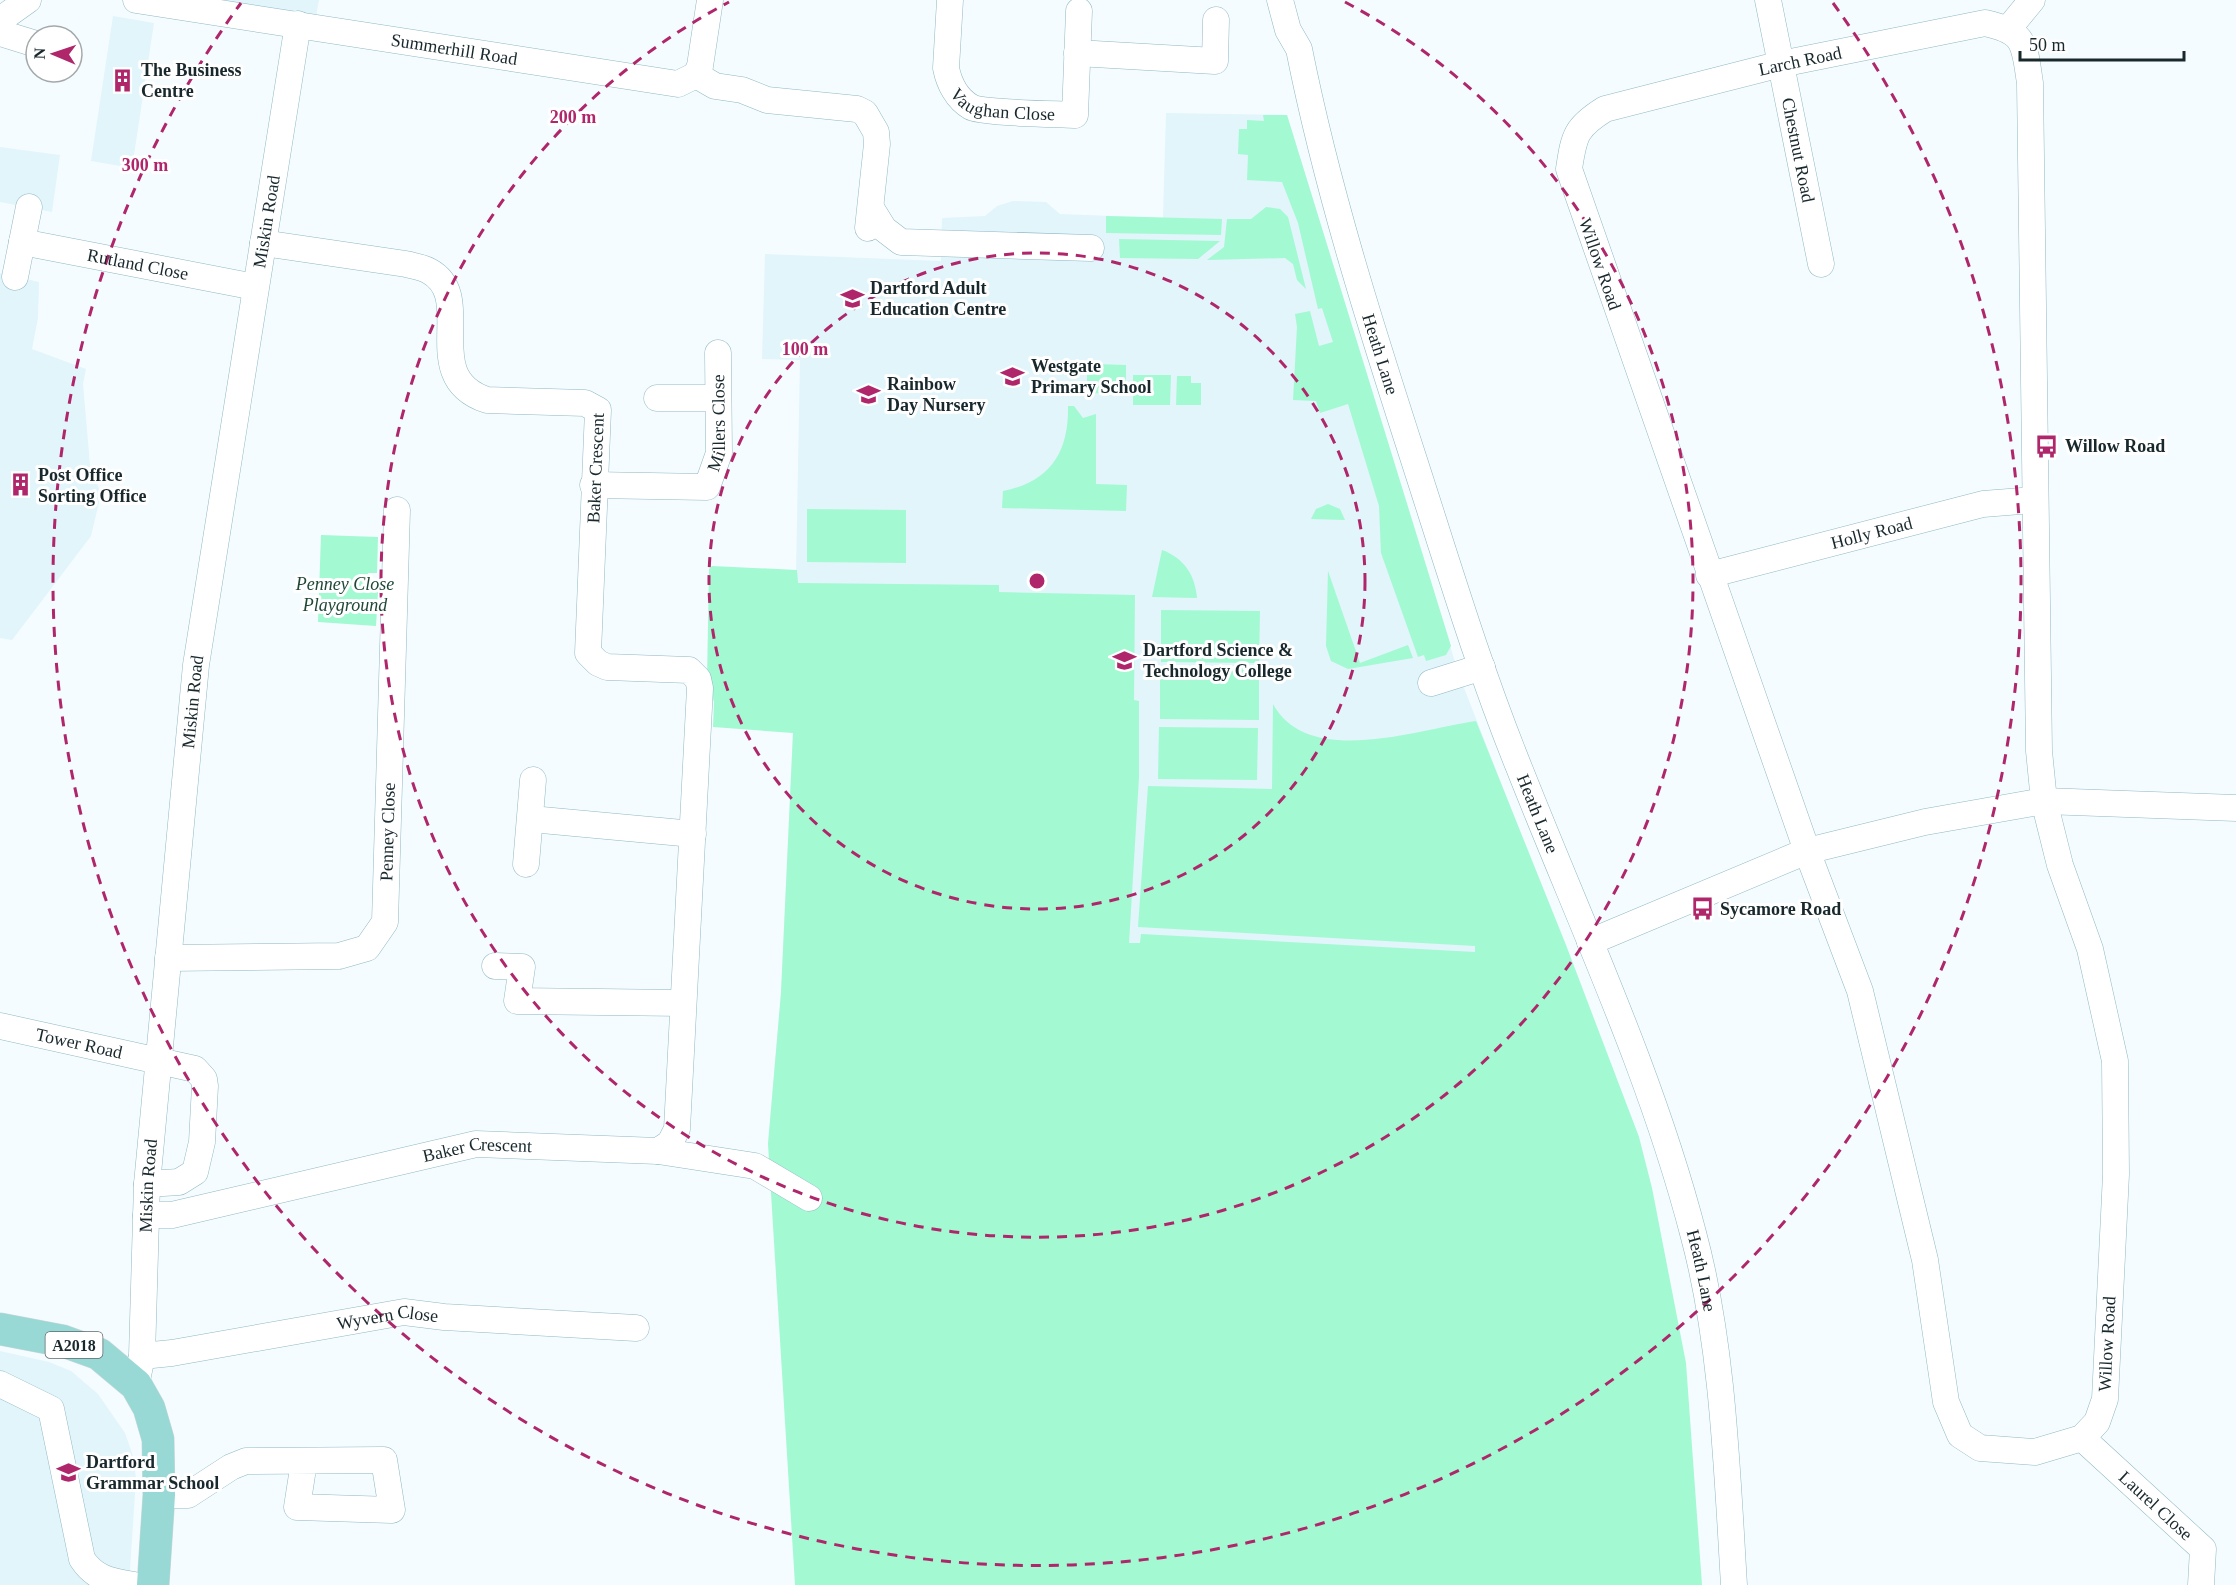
<svg xmlns="http://www.w3.org/2000/svg" width="2236" height="1585" font-family="'Times New Roman',serif">
	<style>
		.built { fill: #e1f5fb }
		.green { fill: #a3f9d2 }
		.lines { fill: none; stroke-linecap: round; stroke-linejoin: round }
		.minor-casing { stroke: #90b8c4; stroke-width: 27 }
		.major-casing { stroke: #d5d8d9; stroke-width: 33 }
		.minor { stroke: #fff; stroke-width: 26 }
		.major { stroke: #98d9d6; stroke-width: 32 }
		.ring { fill: none; stroke: #af276a; stroke-width: 3; stroke-dasharray: 10 8 }
		.labels { text-anchor: middle; stroke-width: 6; stroke-linejoin: round; paint-order: stroke }
		.shield { fill: #fff; stroke: #5d686c; stroke-width: 1.5 }
		.shield-label { font-size: 16px; font-weight: bold; fill: #18282d }
		.street-label { font-size: 18px; fill: #18282d; stroke: #fff }
		.poi-label { font-size: 18px; font-weight: bold; fill: #18282d; stroke: #fff; text-anchor: start }
		.park-label { font-size: 18px; font-style: italic; fill: #1f4736; stroke: #fff }
		.centre { fill: #af276a; stroke: #fff; stroke-width: 3 }
		.ring-label { font-size: 18px; text-anchor: middle; font-weight: bold; fill: #af276a; stroke: #fff; stroke-width: 6; stroke-linejoin: round; paint-order: stroke }
	</style>
	<rect width="100%" height="100%" fill="#f4fcff"/>
	<g class="built">
		<polygon points="226,0 319,0 316,16 225,2"/>
		<polygon points="113,16 154,23 132,168 91,161"/>
		<polygon points="1166,113 1287,115 1459,675 1639,1137 768,1144 781,993 793,733 800,360 762,359 765,254 941,261 942,218 985,216 997,206 1013,201 1046,202 1060,214 1163,218"/>
		<polygon points="0,147 60,155 52,212 0,202"/>
		<polygon points="0,273 39,282 38,318 32,349 86,369 83,384 90,465 101,494 91,536 12,640 0,638"/>
		<polygon points="0,1351 49,1362 71,1371 98,1394 125,1433 133,1456 136,1478 129,1585 0,1585"/>
	</g>
	<g class="green">
		<polygon points="1263,115 1287,115 1451,646 1446,655 1426,661 1424,655 1418,657 1381,553 1379,506 1348,404 1320,413 1316,401 1293,400 1297,327 1295,314 1310,311 1319,346 1333,342 1322,308 1318,309 1298,223 1282,182 1247,180 1248,155 1238,154 1239,129 1247,129 1247,120 1264,121"/>
		<polygon points="1266,207 1280,209 1288,217 1306,289 1297,280 1293,264 1285,258 1207,260 1224,247 1227,219 1251,219"/>
		<polygon points="1106,216 1222,219 1221,235 1106,233"/>
		<polygon points="1119,239 1220,241 1198,259 1120,258"/>
		<polygon points="1087,359 1094,359 1094,364 1126,365 1126,394 1087,393"/>
		<polygon points="1133,375 1171,375 1170,405 1133,405"/>
		<polygon points="1177,376 1191,376 1191,383 1201,383 1201,405 1176,405"/>
		<path d="M1068,406H1074L1083,418L1096,414V484L1127,485L1126,511L1002,508L1003,491C1050,482 1069,452 1068,406Z"/>
		<polygon points="1328,504 1340,509 1345,520 1311,519 1316,509"/>
		<polygon points="807,509 906,510 906,563 807,562"/>
		<polygon points="321,535 378,537 377,573 368,573 368,582 378,591 376,626 318,622"/>
		<path d="M1162,550C1184,558 1195,575 1197,598L1152,597Z"/>
		<path d="M712,566L797,570L798,583L999,585V592L1135,595L1134,700L1139,701V777L1129,943H1140L1141,934L1475,952V946L1138,927L1148,786L1272,789L1273,704C1308,769 1419,729 1476,721L1566,945L1639,1137L1652,1188L1686,1363L1702,1585H795L768,1144L781,993L793,733L713,727L714,702L707,680L709,569Z"/>
		<polygon points="1328,571 1360,663 1408,645 1413,658 1348,669 1331,661 1326,646"/>
		<polygon points="1161,610 1260,611 1259,663 1161,662"/>
		<polygon points="1160,667 1259,668 1259,720 1160,719"/>
		<polygon points="1159,727 1258,728 1257,780 1158,779"/>
	</g>
	<g class="lines">
		<defs>
			<g id="minor">
				<path id="s1" d="M136,0L678,84L696,75L700,66L710,0"/>
				<path id="s2" d="M950,0L946,68C949,83 957,99 971,107C982,113 1056,114 1075,115L1079,11"/>
				<path id="s3" d="M1280,0L1288,30L1299,49C1327,189 1370,324 1414,460C1447,562 1478,666 1518,765C1579,920 1651,1072 1693,1233C1723,1343 1727,1471 1734,1585"/>
				<path id="s4" d="M1768,0L1821,264"/>
				<polyline points="0,20 28,0"/>
				<path d="M1985,23C2027,32 2024,45 2030,83L2039,751L2044,801L2060,865L2090,949L2115,1061L2116,1174L2105,1399L2097,1422L2082,1438L2035,1452L1980,1448L1960,1435L1946,1402L1925,1260L1860,991L1807,851L1569,169C1574,135 1576,127 1605,109L1781,64Z"/>
				<polyline points="2009,28 2032,0"/>
				<polyline points="0,33 36,44"/>
				<polyline points="1077,53 1215,61 1216,20"/>
				<polyline points="696,75 715,86 742,90 767,100 857,109 865,113 876,132 877,144 868,228"/>
				<polyline points="871,208 884,229 901,242 1091,248"/>
				<path id="s5" d="M22,242L255,287"/>
				<polyline points="15,277 29,207"/>
				<polyline points="657,398 718,398"/>
				<path id="s6" d="M593,485L707,487L719,453L718,353"/>
				<path id="s7" d="M1709,575L1983,504L2035,500"/>
				<polyline points="1431,683 1482,667"/>
				<polyline points="531,819 693,834"/>
				<polyline points="526,864 533,780"/>
				<polyline points="1590,942 1807,851 1925,822 2044,801 2236,808"/>
				<path id="s8" d="M168,958L339,956L367,948L385,922L397,510"/>
				<polyline points="495,966 522,967 517,1001 683,1003"/>
				<path id="s9" d="M0,1026L195,1069L204,1079L205,1086L202,1142L195,1172L179,1182L147,1184"/>
				<polyline points="658,1151 755,1166 809,1198"/>
				<path id="s10" d="M146,1215H172L476,1144L658,1151L670,1143L677,1129L700,688L698,679L689,670L607,667L598,663L588,653L598,410L585,403L487,400C417,377 478,297 429,271C422,267 413,266 406,264L263,243"/>
				<path id="s11" d="M142,1356L172,1353L404,1312L444,1317L636,1328"/>
				<path d="M0,1384L51,1409L82,1559C95,1579 111,1581 134,1585"/>
				<path id="s12" d="M136,1385L142,1356L147,1184L196,665L298,24"/>
				<path id="s13" d="M2082,1438L2203,1549L2201,1585"/>
				<polyline points="159,1495 188,1495 231,1467 246,1461 384,1460 392,1510 297,1507 304,1462"/>
			</g>
			<polyline id="major" points="0,1329 63,1341 99,1354 136,1385 149,1408 158,1439 159,1495 153,1585"/>
		</defs>
		<use href="#minor" class="minor-casing"/>
		<use href="#major" class="major-casing"/>
		<use href="#minor" class="minor"/>
		<use href="#major" class="major"/>
	</g>
	<g class="ring">
		<circle cx="1037" cy="581" r="328"/>
		<path d="M1345 2A656 656 0 1 1 729 2"/>
		<path d="M1833 3A984 984 0 1 1 241 3"/>
	</g>
	<defs>
		<symbol id="building-bare" viewBox="-9 -9 18 18"><path d="M-4-6H4V6H1V3H-1V6H-4ZM-2.5-4.3h1.7v1.8h-1.7ZM.8-4.3h1.7v1.8H.8ZM-2.5-1h1.7V.8h-1.7ZM.8-1h1.7V.8H.8Z" fill="#af276a" stroke="#fff" stroke-width="2.5" paint-order="stroke"/></symbol>
		<symbol id="university-bare" viewBox="-9 -9 18 18"><path d="M0-5L7-2L0 1L-7-2ZM-4 1L0 2.5L4 1V4Q0 6-4 4Z" fill="#af276a" stroke="#fff" stroke-width="2.5" paint-order="stroke"/></symbol>
		<symbol id="school-bare" viewBox="-9 -9 18 18"><path d="M0-5L7-2L0 1L-7-2ZM-4 1L0 2.5L4 1V4Q0 6-4 4Z" fill="#af276a" stroke="#fff" stroke-width="2.5" paint-order="stroke"/></symbol>
		<symbol id="bus-bare" viewBox="-9 -9 18 18"><path d="M-5-6H5V4H4V6H2V4H-2V6H-4V4H-5ZM-3.5-4V0h7V-4ZM-3.5 1.2v1.5H-2V1.2ZM2 1.2v1.5H3.5V1.2Z" fill="#af276a" stroke="#fff" stroke-width="2.5" paint-order="stroke"/></symbol>
	</defs>
	<g fill-rule="evenodd">
		<use href="#building-bare" x="106" y="64" width="33" height="33"/>
		<use href="#university-bare" x="836" y="282" width="33" height="33"/>
		<use href="#school-bare" x="996" y="360" width="33" height="33"/>
		<use href="#school-bare" x="852" y="378" width="33" height="33"/>
		<use href="#bus-bare" x="2030" y="430" width="33" height="33"/>
		<use href="#building-bare" x="4" y="468" width="33" height="33"/>
		<use href="#school-bare" x="1108" y="644" width="33" height="33"/>
		<use href="#bus-bare" x="1686" y="892" width="33" height="33"/>
		<use href="#school-bare" x="52" y="1456" width="33" height="33"/>
	</g>
	<g class="labels">
		<rect class="shield" x="45.5" y="1332" width="57" height="26" rx="4.5"/>
		<g class="shield-label">
			<text x="74" y="1351">A2018</text>
		</g>
		<g class="street-label">
			<text dy="6" stroke="none"><textPath href="#s1" startOffset="322">Summerhill Road</textPath></text>
			<text transform="translate(1800 61) rotate(-12)" y="6">Larch Road</text>
			<text dy="6" stroke="none"><textPath href="#s2" startOffset="146">Vaughan Close</textPath></text>
			<text dy="6" stroke="none"><textPath href="#s4" startOffset="153">Chestnut Road</textPath></text>
			<text dy="6" stroke="none"><textPath href="#s12" startOffset="1172">Miskin Road</textPath></text>
			<text dy="6" stroke="none"><textPath href="#s5" startOffset="118">Rutland Close</textPath></text>
			<text transform="translate(1600 264) rotate(71)" y="6">Willow Road</text>
			<text dy="6" stroke="none"><textPath href="#s3" startOffset="369">Heath Lane</textPath></text>
			<text dy="6" stroke="none"><textPath href="#s6" startOffset="180">Millers Close</textPath></text>
			<text dy="6" stroke="none"><textPath href="#s10" startOffset="1305">Baker Crescent</textPath></text>
			<text dy="6" stroke="none"><textPath href="#s7" startOffset="168">Holly Road</textPath></text>
			<text dy="6" stroke="none"><textPath href="#s12" startOffset="686">Miskin Road</textPath></text>
			<text dy="6" stroke="none"><textPath href="#s3" startOffset="855">Heath Lane</textPath></text>
			<text dy="6" stroke="none"><textPath href="#s8" startOffset="322">Penney Close</textPath></text>
			<text dy="6" stroke="none"><textPath href="#s9" startOffset="81">Tower Road</textPath></text>
			<text dy="6" stroke="none"><textPath href="#s10" startOffset="339">Baker Crescent</textPath></text>
			<text dy="6" stroke="none"><textPath href="#s12" startOffset="200">Miskin Road</textPath></text>
			<text dy="6" stroke="none"><textPath href="#s3" startOffset="1341">Heath Lane</textPath></text>
			<text dy="6" stroke="none"><textPath href="#s11" startOffset="249">Wyvern Close</textPath></text>
			<text transform="translate(2107 1344) rotate(-87)" y="6">Willow Road</text>
			<text dy="6" stroke="none"><textPath href="#s13" startOffset="100">Laurel Close</textPath></text>
		</g>
		<g class="poi-label">
			<text x="141" y="76">The Business<tspan x="141" dy="21">Centre</tspan></text>
			<text x="870" y="294">Dartford Adult<tspan x="870" dy="21">Education Centre</tspan></text>
			<text x="1031" y="372">Westgate<tspan x="1031" dy="21">Primary School</tspan></text>
			<text x="887" y="390">Rainbow<tspan x="887" dy="21">Day Nursery</tspan></text>
			<text x="2065" y="452">Willow Road</text>
			<text x="38" y="481">Post Office<tspan x="38" dy="21">Sorting Office</tspan></text>
			<text x="1143" y="656">Dartford Science &amp;<tspan x="1143" dy="21">Technology College</tspan></text>
			<text x="1720" y="915">Sycamore Road</text>
			<text x="86" y="1468">Dartford<tspan x="86" dy="21">Grammar School</tspan></text>
		</g>
		<g class="park-label">
			<text x="345" y="590">Penney Close<tspan x="345" dy="21">Playground</tspan></text>
		</g>
	</g>
	<circle cx="1037" cy="581" r="9" class="centre"/>
	<g class="ring-label">
		<text x="573" y="123">200 m</text>
		<text x="145" y="171">300 m</text>
		<text x="805" y="355">100 m</text>
	</g>
	<g transform="translate(54 54) rotate(272)"><circle r="28" fill="#ffffff" stroke="#a3a9ab" stroke-width="1.5"/>
	<path d="M0-4.5L10 22L0 15L-10 22Z" fill="#af276a"/>
	<text y="-9" font-size="16" font-weight="bold" text-anchor="middle" fill="#18282d">N</text>
	</g>
	<path d="M2020 51v9h164v-9" fill="none" stroke="#18282d" stroke-width="3"/>
	<text x="2029" y="51" font-size="18" fill="#18282d" stroke="#ffffff" stroke-width="4.5" paint-order="stroke">50 m</text>
</svg>
